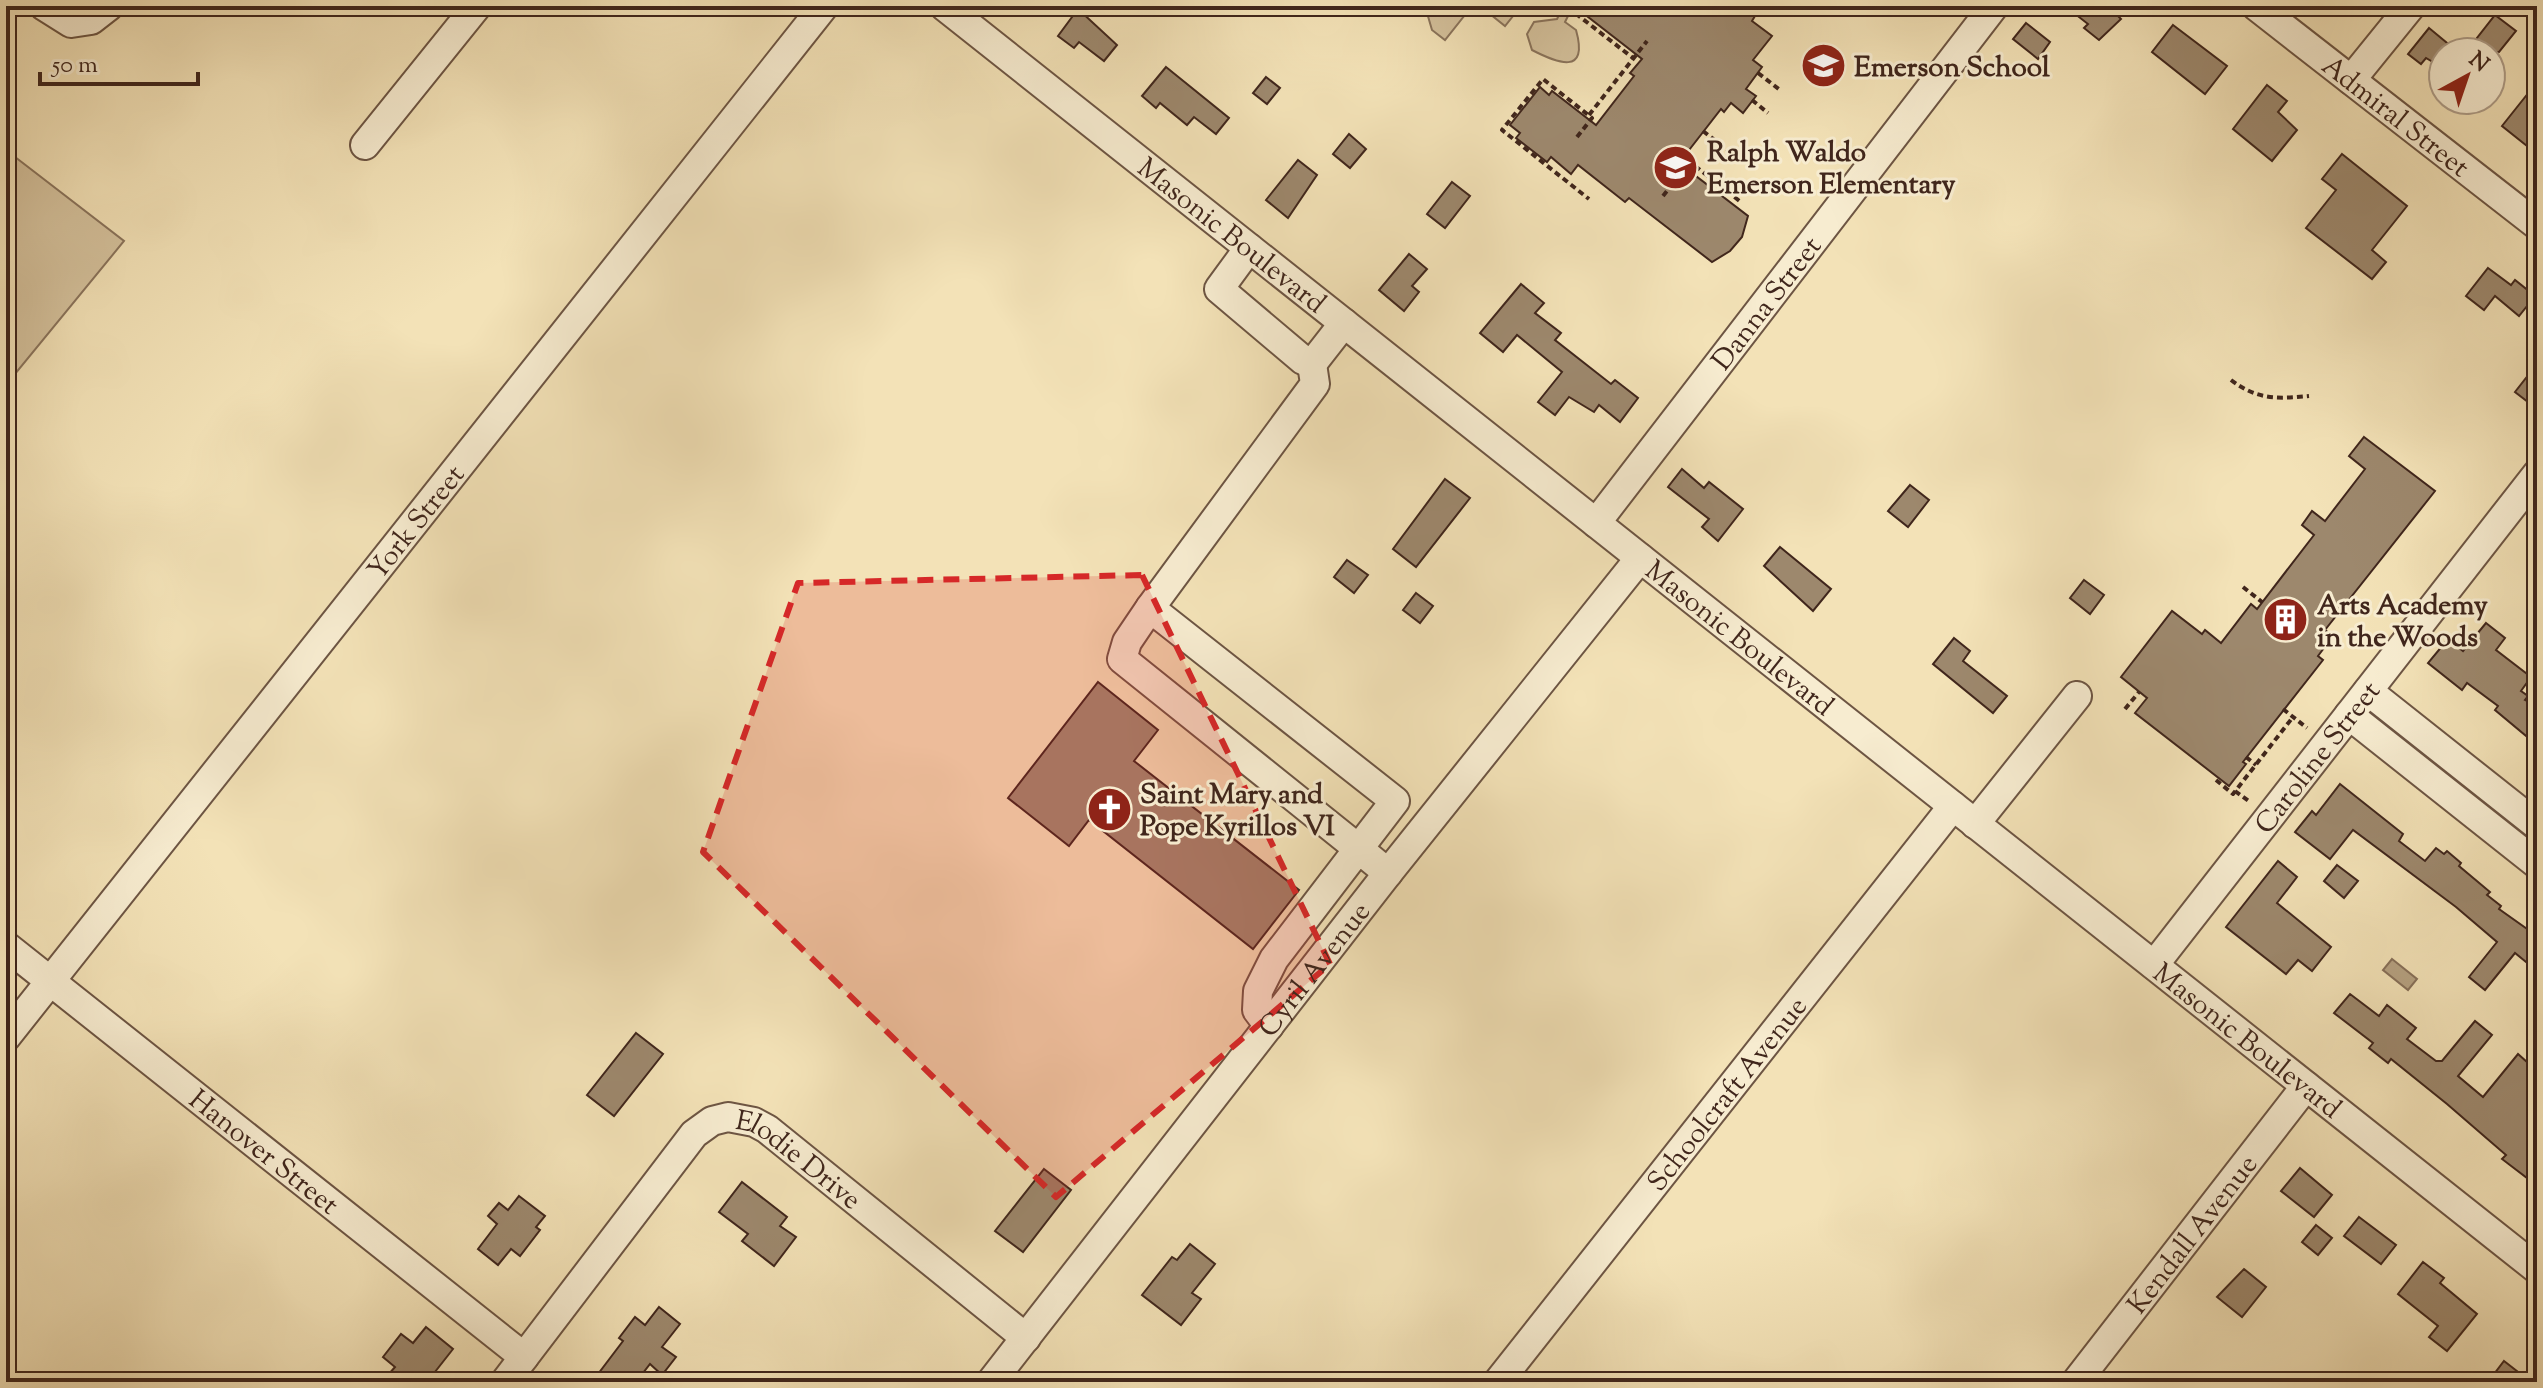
<svg xmlns="http://www.w3.org/2000/svg" width="2543" height="1388" font-family="'Sorts Mill Goudy',serif">
	<style>
		.green { fill: #d5c29d; stroke: #8a745c; stroke-width: 2 }
		.water { fill: #b6a282; stroke: #877059; stroke-width: 2 }
		.building { fill: #9d886d; stroke: #40261c; stroke-width: 2 }
		.lines { fill: none; stroke-linecap: round; stroke-linejoin: round }
		.minor-casing { stroke: #6d5543; stroke-width: 32 }
		.path { stroke: #40261c; stroke-width: 4; stroke-dasharray: 6 4; stroke-linecap: butt }
		.minor { stroke: #f7ecd0; stroke-width: 28 }
		.marked { fill: #d62828; fill-opacity: 0.2; stroke: #d62828; stroke-width: 6; stroke-dasharray: 16 10; stroke-linejoin: round }
		.labels { text-anchor: middle; stroke-width: 6; stroke-linejoin: round; paint-order: stroke }
		.poi-label { font-size: 28px; font-weight: bold; fill: #40261c; stroke: #f7ecd0; text-anchor: start }
		.street-label { font-size: 28px; fill: #40261c; stroke: #f7ecd0 }
	</style>
	<rect width="100%" height="100%" fill="#f3e2b7"/>
	<filter id="stains"><feTurbulence type="fractalNoise" baseFrequency=".0025" numOctaves="4"/><feColorMatrix values="0 0 0 0 .2 0 0 0 0 .09 0 0 0 0 .02 0 0 0 .5 -.17"/></filter>
	<radialGradient id="worn" r=".72"><stop offset=".6" stop-color="#630" stop-opacity="0"/><stop offset="1" stop-color="#630" stop-opacity=".3"/></radialGradient>
	<g class="green">
		<polygon points="1425,6 1472,6 1445,40 1432,30"/>
		<polygon points="1480,6 1521,6 1505,26"/>
		<path d="M1560,13L1568,16L1565,22L1576,30C1589,76 1557,63 1532,50L1527,34L1534,22L1557,19Z"/>
		<polygon points="6,150 124,241 6,385"/>
	</g>
	<polygon class="water" points="2392,959 2417,979 2408,990 2383,970"/>
	<g class="building">
		<polygon points="1574,6 1743,6 1755,16 1752,21 1772,36 1753,60 1762,67 1746,89 1756,96 1743,113 1731,103 1724,112 1721,109 1679,163 1748,216 1742,237 1730,251 1712,262 1629,198 1625,202 1578,165 1571,174 1551,157 1547,162 1516,138 1520,133 1510,125 1540,87 1549,95 1552,91 1596,125 1634,76 1630,73 1642,59"/>
		<polygon points="2065,6 2126,6 2118,16 2121,19 2099,40 2084,28 2088,24"/>
		<polygon points="1078,9 1117,45 1104,61 1079,42 1074,48 1058,36"/>
		<polygon points="2495,15 2516,31 2499,52 2466,52"/>
		<polygon points="2026,23 2050,42 2038,59 2013,39"/>
		<polygon points="2173,25 2227,66 2205,94 2152,52"/>
		<polygon points="2429,28 2458,52 2443,52 2443,68 2426,58 2421,64 2408,54"/>
		<polygon points="1166,67 1229,118 1216,134 1194,117 1187,125 1160,103 1156,108 1142,96"/>
		<polygon points="1266,77 1280,88 1267,104 1253,93"/>
		<polygon points="2537,82 2537,154 2502,126"/>
		<polygon points="2267,85 2287,101 2278,112 2297,130 2272,161 2233,129"/>
		<polygon points="1349,134 1366,149 1350,168 1333,154"/>
		<polygon points="2342,154 2407,206 2372,250 2386,262 2372,279 2306,228 2336,190 2322,179"/>
		<polygon points="1298,160 1317,175 1288,218 1266,200"/>
		<polygon points="1452,182 1470,196 1445,228 1427,214"/>
		<polygon points="1409,254 1427,269 1412,286 1419,292 1404,311 1379,290"/>
		<polygon points="2488,268 2511,285 2515,280 2535,296 2519,316 2495,296 2484,310 2466,296"/>
		<polygon points="1521,284 1544,303 1535,313 1561,333 1555,340 1611,384 1615,380 1638,398 1620,422 1599,405 1594,412 1569,397 1555,415 1538,402 1562,372 1517,335 1503,352 1480,333"/>
		<polygon points="2537,364 2537,409 2515,392"/>
		<polygon points="2364,437 2435,491 2325,630 2333,636 2318,656 2323,660 2243,762 2246,764 2229,786 2135,713 2147,698 2121,677 2172,611 2202,634 2205,630 2221,643 2251,604 2257,609 2314,535 2302,525 2312,511 2325,521 2365,469 2349,456"/>
		<polygon points="1682,469 1704,488 1709,482 1743,509 1718,541 1702,527 1709,519 1668,487"/>
		<polygon points="1445,479 1470,498 1416,567 1393,549"/>
		<polygon points="1910,485 1929,500 1908,527 1888,511"/>
		<polygon points="1780,547 1831,589 1813,611 1764,566"/>
		<polygon points="1347,560 1368,575 1354,593 1334,577"/>
		<polygon points="2084,580 2104,595 2090,614 2070,598"/>
		<polygon points="1416,593 1433,606 1420,623 1403,610"/>
		<polygon points="2486,623 2505,638 2496,650 2531,677 2521,691 2528,696 2525,700 2537,706 2537,745 2495,710 2498,706 2467,683 2462,690 2428,663 2448,639 2463,651"/>
		<polygon points="1954,638 1970,651 1963,661 2007,696 1993,713 1933,664"/>
		<polygon points="1098,682 1158,730 1134,761 1299,890 1253,949 1089,820 1069,846 1008,798"/>
		<polygon points="2340,784 2403,834 2399,841 2425,861 2436,848 2444,854 2447,851 2461,863 2459,866 2490,892 2487,895 2501,906 2499,909 2537,936 2537,971 2515,953 2485,990 2469,977 2497,942 2456,907 2353,830 2330,859 2295,832 2312,811 2316,815"/>
		<polygon points="2278,861 2297,877 2277,903 2331,947 2312,971 2298,960 2286,974 2226,927"/>
		<polygon points="2337,865 2358,881 2344,898 2324,881"/>
		<polygon points="2350,994 2379,1016 2387,1005 2416,1028 2407,1039 2436,1061 2442,1061 2475,1021 2492,1035 2458,1076 2483,1097 2518,1054 2537,1071 2537,1164 2527,1178 2502,1159 2506,1155 2447,1104 2391,1059 2388,1063 2369,1048 2373,1043 2334,1013"/>
		<polygon points="636,1033 663,1054 614,1116 587,1095"/>
		<polygon points="2300,1168 2332,1195 2314,1217 2281,1191"/>
		<polygon points="1044,1169 1071,1190 1023,1252 995,1231"/>
		<polygon points="742,1182 787,1217 780,1226 796,1237 774,1266 742,1241 748,1234 719,1212"/>
		<polygon points="519,1196 545,1216 536,1227 540,1230 520,1256 511,1249 498,1265 478,1249 497,1224 488,1216 499,1203 508,1210"/>
		<polygon points="2359,1217 2396,1245 2381,1264 2344,1236"/>
		<polygon points="2316,1225 2332,1238 2318,1255 2302,1242"/>
		<polygon points="1190,1244 1215,1264 1192,1293 1201,1299 1181,1325 1142,1295 1172,1257 1177,1260"/>
		<polygon points="2423,1262 2444,1278 2440,1283 2477,1314 2447,1351 2429,1337 2438,1326 2398,1294"/>
		<polygon points="2244,1269 2266,1287 2242,1317 2217,1297"/>
		<polygon points="659,1307 680,1324 662,1347 676,1357 662,1375 650,1364 636,1382 592,1382 623,1341 619,1338 635,1317 645,1325"/>
		<polygon points="426,1327 453,1349 427,1382 382,1382 395,1367 383,1357 401,1334 413,1343"/>
		<polygon points="2504,1361 2531,1382 2488,1382"/>
	</g>
	<g class="lines">
		<defs>
			<g id="minor">
				<polyline points="44,6 71,23 91,20 109,6"/>
				<path id="s1" d="M944,6L2537,1269"/>
				<path id="s2" d="M2256,6L2537,225"/>
				<polyline points="2351,80 2411,6"/>
				<polyline points="365,145 477,6"/>
				<polyline points="1249,248 1219,289 1303,360 1312,364 1344,323"/>
				<path id="s3" d="M1596,523L1994,6"/>
				<polyline points="1150,608 1315,384 1312,364"/>
				<polyline points="2368,691 2537,825"/>
				<polyline points="2349,715 2537,864"/>
				<polyline points="1975,824 2077,696"/>
				<path id="s4" d="M6,946L524,1357"/>
				<path id="s5" d="M2154,965L2537,474"/>
				<polyline points="1269,1026 1257,1010 1258,991 1274,959 1395,801 1150,608 1127,642 1122,659 1360,850 1388,873"/>
				<path id="s6" d="M6,1037L824,6"/>
				<path id="s7" d="M505,1382L694,1134L712,1121L728,1117L754,1122L767,1129L1026,1338"/>
				<path id="s8" d="M991,1382L1388,873L1640,558"/>
				<path id="s9" d="M1498,1382L1953,806"/>
				<path id="s10" d="M2076,1382L2306,1086"/>
			</g>
		</defs>
		<use href="#minor" class="minor-casing"/>
		<g class="path">
			<polyline points="1581,6 1575,13 1633,58"/>
			<polyline points="1670,11 1674,6"/>
			<polyline points="1758,73 1780,90"/>
			<polyline points="1752,100 1768,113"/>
			<polyline points="1589,115 1647,41"/>
			<polyline points="1703,131 1731,153"/>
			<polyline points="1577,137 1592,118 1543,79 1502,130 1589,199"/>
			<polyline points="1663,196 1690,162 1742,203"/>
			<path d="M2231,380C2257,400 2278,399 2309,396"/>
			<polyline points="2243,587 2262,602"/>
			<polyline points="2125,709 2139,692"/>
			<polyline points="2283,709 2307,728"/>
			<polyline points="2246,757 2256,765"/>
			<polyline points="2216,780 2233,794 2293,717"/>
			<polyline points="2235,791 2250,802"/>
		</g>
		<use href="#minor" class="minor"/>
	</g>
	<path class="marked" d="M1142,575L1330,964L1056,1197L703,852L798,583Z"/>
	<defs>
		<symbol id="school-disc" viewBox="-11 -11 22 22"><circle r="9.5" fill="#8f2418" stroke="#f7ecd0"/><path d="M0-5L7-2L0 1L-7-2ZM-4 1L0 2.5L4 1V4Q0 6-4 4Z" fill="#fff"/></symbol>
		<symbol id="building-disc" viewBox="-11 -11 22 22"><circle r="9.5" fill="#8f2418" stroke="#f7ecd0"/><path d="M-4-6H4V6H1V3H-1V6H-4ZM-2.5-4.3h1.7v1.8h-1.7ZM.8-4.3h1.7v1.8H.8ZM-2.5-1h1.7V.8h-1.7ZM.8-1h1.7V.8H.8Z" fill="#fff"/></symbol>
		<symbol id="church-disc" viewBox="-11 -11 22 22"><circle r="9.5" fill="#8f2418" stroke="#f7ecd0"/><path d="M-1.2-6h2.4v3.5h3.3v2.4h-3.3V6h-2.4V-.1h-3.3v-2.4h3.3Z" fill="#fff"/></symbol>
	</defs>
	<g fill-rule="evenodd">
		<use href="#school-disc" x="1798" y="40" width="51" height="51"/>
		<use href="#school-disc" x="1650" y="142" width="51" height="51"/>
		<use href="#building-disc" x="2260" y="594" width="51" height="51"/>
		<use href="#church-disc" x="1084" y="784" width="51" height="51"/>
	</g>
	<g class="labels">
		<g class="poi-label">
			<text x="1854" y="76">Emerson School</text>
			<text x="1707" y="161">Ralph Waldo<tspan x="1707" dy="32">Emerson Elementary</tspan></text>
			<text x="2317" y="614">Arts Academy<tspan x="2317" dy="32">in the Woods</tspan></text>
			<text x="1140" y="803">Saint Mary and<tspan x="1140" dy="32">Pope Kyrillos VI</tspan></text>
		</g>
		<g class="street-label">
			<text dy="10" stroke="none"><textPath href="#s2" startOffset="178">Admiral Street</textPath></text>
			<text dy="10" stroke="none"><textPath href="#s1" startOffset="368">Masonic Boulevard</textPath></text>
			<text dy="10" stroke="none"><textPath href="#s3" startOffset="278">Danna Street</textPath></text>
			<text dy="10" stroke="none"><textPath href="#s6" startOffset="658">York Street</textPath></text>
			<text dy="10" stroke="none"><textPath href="#s1" startOffset="1016">Masonic Boulevard</textPath></text>
			<text dy="10" stroke="none"><textPath href="#s5" startOffset="264">Caroline Street</textPath></text>
			<text dy="10" stroke="none"><textPath href="#s8" startOffset="524">Cyril Avenue</textPath></text>
			<text dy="10" stroke="none"><textPath href="#s1" startOffset="1664">Masonic Boulevard</textPath></text>
			<text dy="10" stroke="none"><textPath href="#s9" startOffset="368">Schoolcraft Avenue</textPath></text>
			<text dy="10" stroke="none"><textPath href="#s4" startOffset="330">Hanover Street</textPath></text>
			<text dy="10" stroke="none"><textPath href="#s7" startOffset="434">Elodie Drive</textPath></text>
			<text dy="10" stroke="none"><textPath href="#s10" startOffset="188">Kendall Avenue</textPath></text>
		</g>
	</g>
	<rect width="2543" height="1388" fill="none" stroke="#f3e2b7" stroke-width="32"/>
	<rect x="8" y="8" width="2527" height="1372" fill="none" stroke="#40261c" stroke-width="4"/>
	<rect x="16" y="16" width="2511" height="1356" fill="none" stroke="#40261c" stroke-width="2"/>
	<g transform="translate(2467 76) rotate(40)"><circle r="38" fill="#f7ecd0" stroke="#ae9d88" stroke-width="2"/>
	<path d="M0-6L14 30L0 20L-14 30Z" fill="#8f2418"/>
	<text y="-12" font-size="22" font-weight="bold" text-anchor="middle" fill="#40261c">N</text>
	</g>
	<path d="M40 72v12h158v-12" fill="none" stroke="#40261c" stroke-width="4"/>
	<text x="52" y="72" font-size="24" fill="#40261c" stroke="#f7ecd0" stroke-width="6" paint-order="stroke">50 m</text>
	<rect width="100%" height="100%" filter="url(#stains)"/>
	<rect width="100%" height="100%" fill="url(#worn)"/>
</svg>
